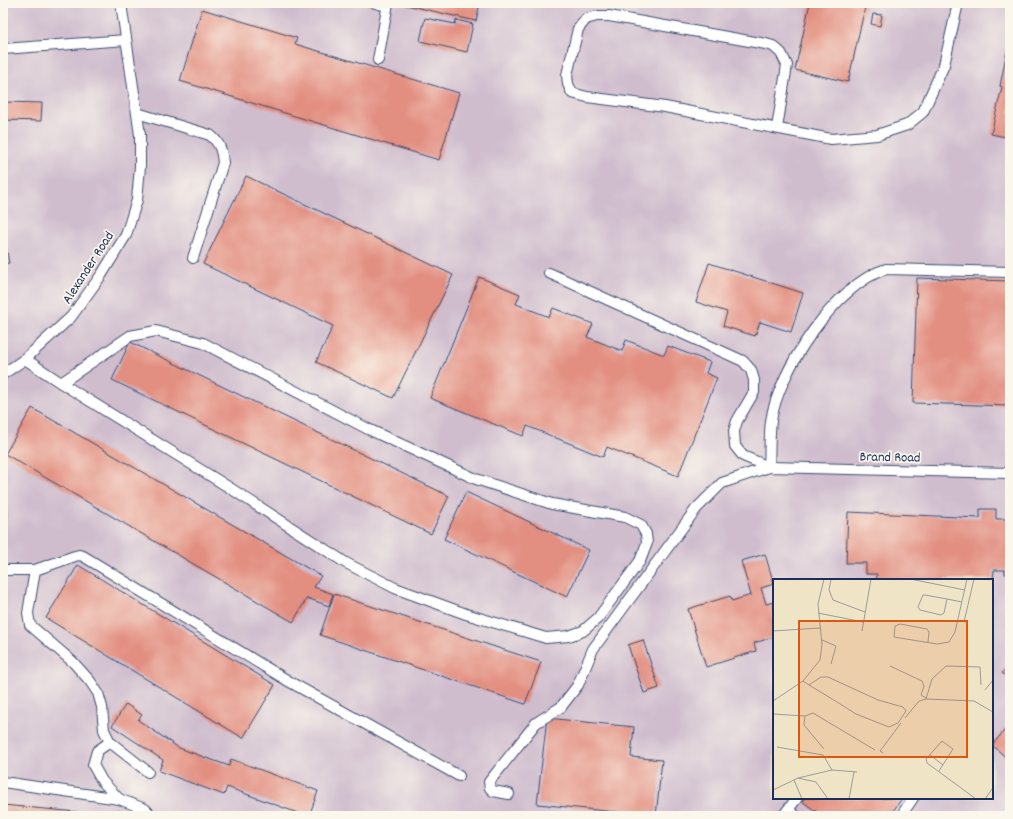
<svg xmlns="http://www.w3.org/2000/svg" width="1013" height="819" font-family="Dekko,sans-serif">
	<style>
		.industrial { fill: #cfbdce; fill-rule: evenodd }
		.building { fill: #e28f81 }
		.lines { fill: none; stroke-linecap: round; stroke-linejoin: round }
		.service-casing { stroke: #3b4a6e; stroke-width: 12 }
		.service { stroke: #fff; stroke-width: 10 }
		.labels { text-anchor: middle; stroke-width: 3.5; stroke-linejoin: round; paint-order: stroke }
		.street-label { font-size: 14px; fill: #1b2f5e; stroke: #fbf7ec }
		.inset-road { fill: none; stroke: #9a9c9c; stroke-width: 1 }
		.view { fill: #de5710; fill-opacity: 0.15; stroke: #de5710; stroke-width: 2 }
		.inset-edge { fill: none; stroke: #1b2f5e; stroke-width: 2 }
	</style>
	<rect width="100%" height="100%" fill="#fbf7ec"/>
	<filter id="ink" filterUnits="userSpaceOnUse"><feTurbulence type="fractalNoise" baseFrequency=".025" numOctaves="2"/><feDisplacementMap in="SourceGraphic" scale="8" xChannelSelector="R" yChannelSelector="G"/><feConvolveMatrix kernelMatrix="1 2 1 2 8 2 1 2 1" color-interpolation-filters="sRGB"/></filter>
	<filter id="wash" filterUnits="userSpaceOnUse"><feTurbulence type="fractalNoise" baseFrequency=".012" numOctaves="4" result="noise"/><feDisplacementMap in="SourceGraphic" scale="16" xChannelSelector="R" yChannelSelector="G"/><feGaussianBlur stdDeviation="0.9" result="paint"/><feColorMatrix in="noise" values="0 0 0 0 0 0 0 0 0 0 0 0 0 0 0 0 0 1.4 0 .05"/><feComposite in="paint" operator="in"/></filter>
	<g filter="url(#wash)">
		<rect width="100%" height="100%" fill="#efe4c6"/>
		<path class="industrial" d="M3,3H1010V816H3ZM774,580H992V798H774Z"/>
		<g id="blocks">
			<g class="building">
				<polygon points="398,3 480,3 476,21"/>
				<polygon points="810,3 866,3 848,82 795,70"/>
				<polygon points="202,9 297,38 295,44 459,93 439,160 180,81"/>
				<polygon points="873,14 882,15 880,26 871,24"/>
				<polygon points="425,18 455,24 456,20 473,24 467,52 420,41"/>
				<polygon points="1009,41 1010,41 1010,138 991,134 1002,87 1000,86"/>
				<polygon points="3,102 42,103 41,121 3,120"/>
				<polygon points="246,176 453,275 393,398 316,362 333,326 203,264"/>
				<polygon points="3,230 9,263 3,264"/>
				<polygon points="709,263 803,293 791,332 760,322 755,336 723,326 727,312 696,302"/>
				<polygon points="479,277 520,294 516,304 549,317 553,308 593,324 587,337 622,351 626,340 664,355 668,346 710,362 706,373 717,378 678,476 607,447 603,457 527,426 523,436 430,398"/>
				<polygon points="917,278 1010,281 1010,406 913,403"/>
				<polygon points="130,342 449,496 431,534 112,380"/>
				<polygon points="32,408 321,576 314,587 333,594 329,606 307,598 293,622 5,454"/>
				<polygon points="466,492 589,550 567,597 444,539"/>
				<polygon points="980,509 996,509 996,519 1010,519 1010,574 1005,574 1005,570 994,570 993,580 876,580 877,574 866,574 866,563 846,563 848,512 980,518"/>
				<polygon points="3,511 8,512 4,531 3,531"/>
				<polygon points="765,554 774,584 761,588 766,604 774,602 774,637 754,643 756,651 706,667 688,609 730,596 732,601 751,595 741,561"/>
				<polygon points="78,565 275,685 243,738 46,618"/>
				<polygon points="334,594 541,662 525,704 320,635"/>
				<polygon points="643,640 659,688 644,693 628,645"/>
				<polygon points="1010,664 1010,679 1002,673"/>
				<polygon points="126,704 142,715 138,720 179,748 229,766 231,759 318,791 309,816 306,816 227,787 224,795 159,771 163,760 112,726"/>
				<polygon points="547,718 634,727 631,757 662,760 656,816 537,804"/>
				<polygon points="1010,724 1010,761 992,745"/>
				<polygon points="805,798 902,798 891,814 893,815 892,816 822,816 802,801"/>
				<polygon points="3,805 77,812 77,816 3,816"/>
				<polygon points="112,810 126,812 125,816 112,816"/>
			</g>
		</g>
	</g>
	<g filter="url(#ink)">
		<use href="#blocks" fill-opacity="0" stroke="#3b4a6e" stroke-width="1"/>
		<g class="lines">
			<defs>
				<g id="service">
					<polyline points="375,3 387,6"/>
					<polyline points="3,49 126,40"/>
					<polyline points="378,60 388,3"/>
					<path d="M137,113L210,135C220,143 222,151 223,163L193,258"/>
					<polyline points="777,128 787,65 781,53 773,46 766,44 609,16 597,16 586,19 578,29 567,75 568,84 572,93 587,97 665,107 831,139 877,135 907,125 923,112 944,65 958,3"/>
					<polyline points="549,273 743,361 751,370 754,380 754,392 737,421 734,431 735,446 743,456 769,467"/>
					<polyline points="25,359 61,383 230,488 346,563 395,588 466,614 546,638 569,636 583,631 598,618 640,561 647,543 646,534 641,525 625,517 552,504 476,479 368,429 203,343 156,331 130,336 61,383"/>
					<polyline points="3,374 25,359 71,317 102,274 126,235 137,200 140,167 140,135 121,3"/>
					<path d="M769,467C770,452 769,436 771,421C778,371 836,284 886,269L1010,272"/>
					<polyline points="3,570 35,570 28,613 30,625 73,662 90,681 98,693 102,707 104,730 110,742 148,772"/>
					<polyline points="35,570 75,556 79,555 83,556 290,682 459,776"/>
					<polyline points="110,742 97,751 93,765 102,781 119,799"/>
					<polyline points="3,782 119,799 145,809 152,816"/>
					<polyline points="509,794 493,791 490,788 489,782 536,723 561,707 578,685 593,649 696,509 722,483 769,467 1010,473"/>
					<polyline points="788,810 796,816"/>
					<polyline points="783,816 797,798"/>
					<polyline points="901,816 913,798"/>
				</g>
			</defs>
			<use href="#service" class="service-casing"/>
			<use href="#service" class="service"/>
		</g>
	</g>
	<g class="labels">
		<g class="street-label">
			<text transform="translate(87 267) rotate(-57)" y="5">Alexander Road</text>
			<text transform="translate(890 456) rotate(1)" y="5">Brand Road</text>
		</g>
	</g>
	<g transform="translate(773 579)">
		<rect width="220" height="220" fill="#efe4c6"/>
		<path class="inset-road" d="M58,0L56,11L60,21L92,33M137,0L192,11M174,20L171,34L168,36L147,31L145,28L150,16H152L174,20L189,23M45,34L90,43M191,43L201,0M0,52L47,49M89,52L98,0M49,61L63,67L58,85M155,63L156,53L154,50L127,45L122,47L121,58L164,65L176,63L182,53L194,0M117,87L149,102L151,107L148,116L153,119M30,102L36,106L64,123L83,135L116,148L125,144L133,132L130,128L105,121L55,98H48L36,106M212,111L220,101M153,120L159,100L173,87L207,88L208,106M0,122L30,102L47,81L49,65L45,25L51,0M0,135L32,137L31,146L51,170M32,137L40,134L102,171M132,139L146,122L153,120L201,122L220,133M4,168L50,176L59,191M110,174L107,172L128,144M157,176L170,186M166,192L180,170L169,162L153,180L154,184L203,220M25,199L43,203L55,220M21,201L29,220M0,211L25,199L59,191L84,193M76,220L81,193M212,220L219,210"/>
		<path class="view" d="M26,42H194V178H26Z"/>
		<rect width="220" height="220" class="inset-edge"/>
	</g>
	<rect width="1013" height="819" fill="none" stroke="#fbf7ec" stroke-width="16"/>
</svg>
